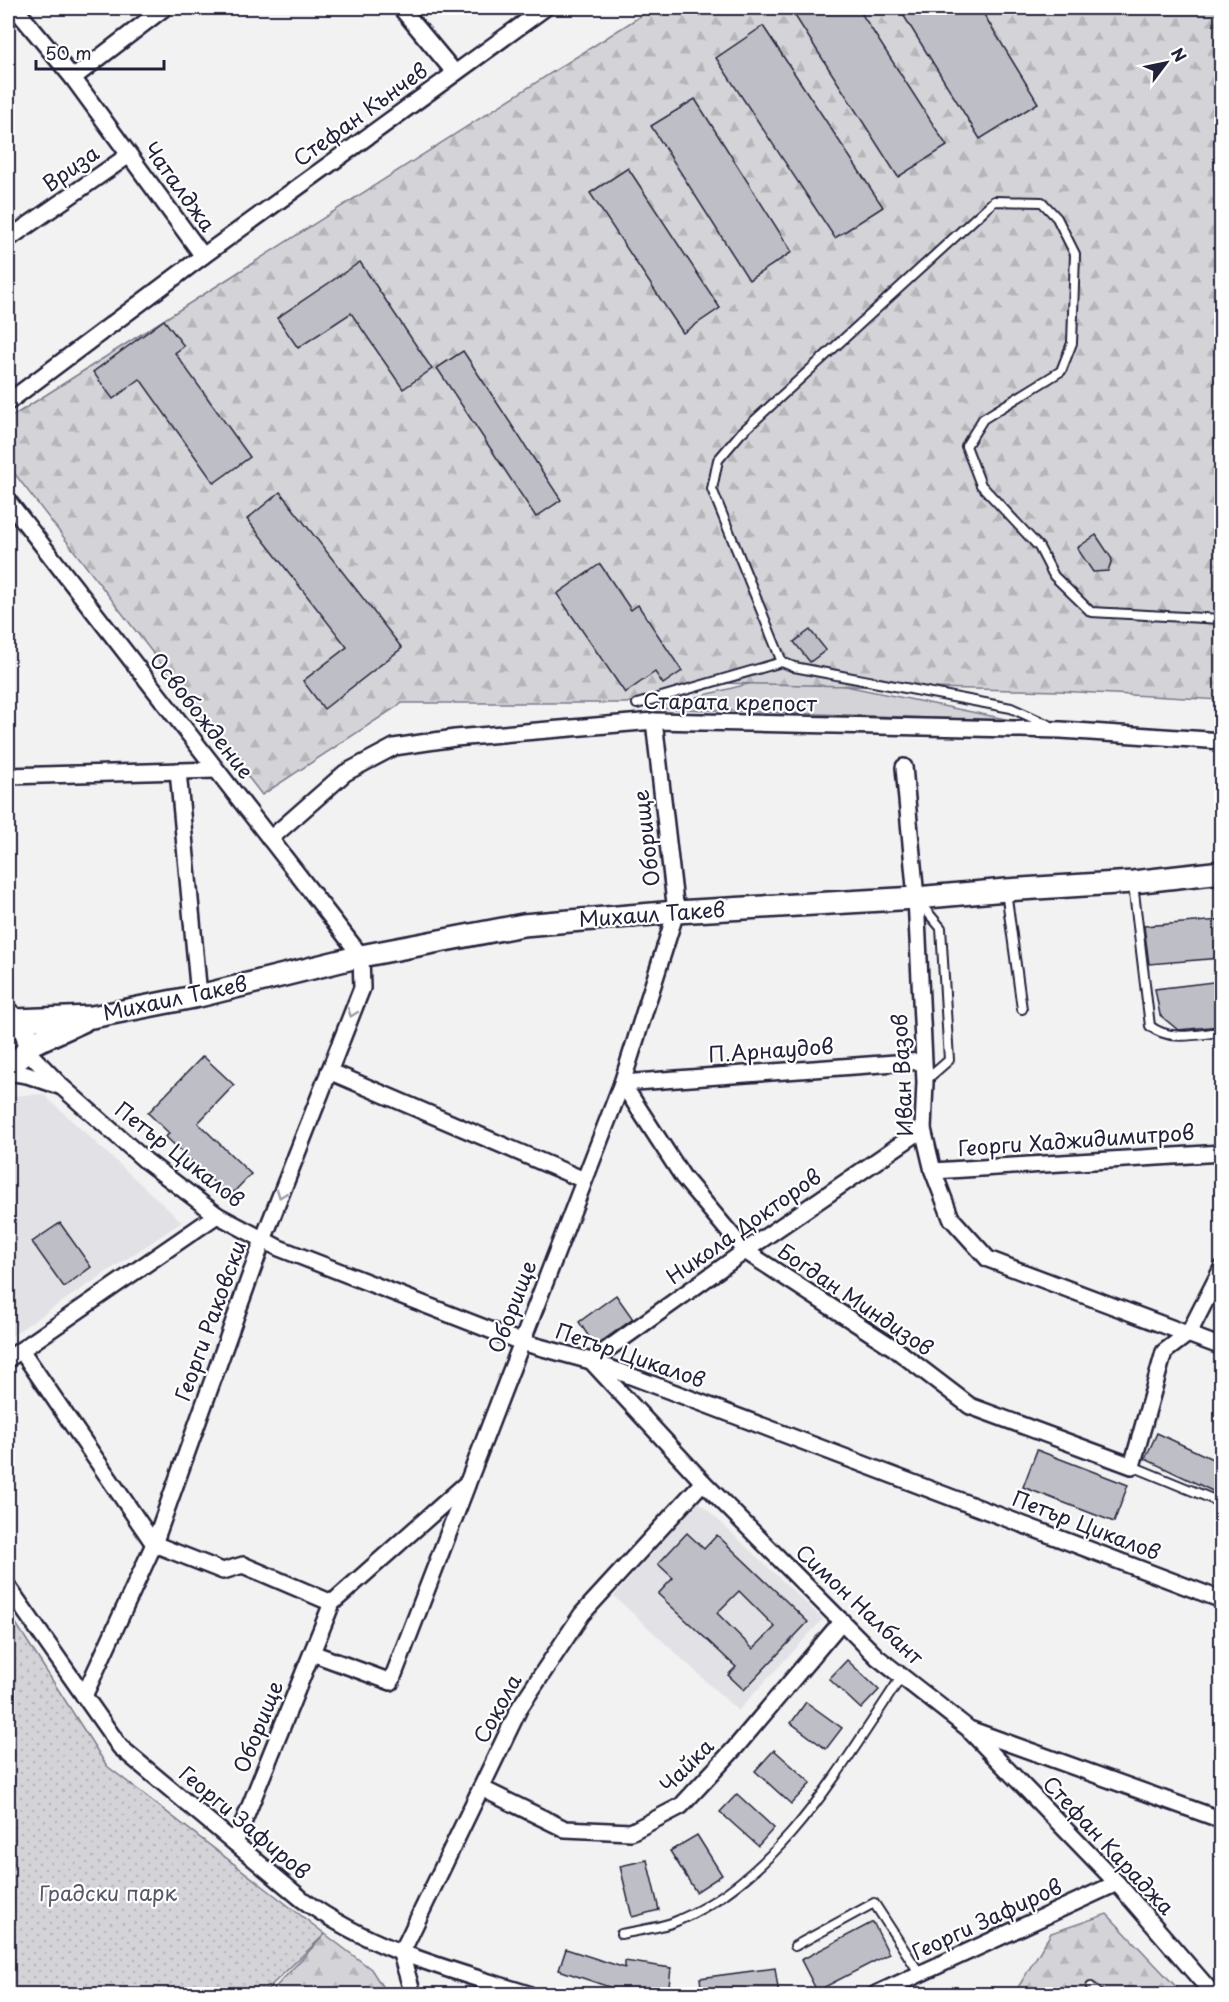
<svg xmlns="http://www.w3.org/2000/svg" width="1229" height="2002" font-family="'Playpen Sans',sans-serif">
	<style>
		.built { fill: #e2e2e6 }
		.grass { fill: #d3d3d8; stroke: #7a7a8a; stroke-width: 1.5 }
		.forest { fill: url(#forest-firs); stroke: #7a7a8a; stroke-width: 1.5 }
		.park { fill: url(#park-dots); stroke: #7a7a8a; stroke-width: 1.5 }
		.building { fill: #bebec6; stroke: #22223b; stroke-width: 1.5; fill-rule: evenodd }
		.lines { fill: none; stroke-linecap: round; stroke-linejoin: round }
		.lane-casing { stroke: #22223b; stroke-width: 12 }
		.street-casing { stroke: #22223b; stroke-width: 20 }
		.secondary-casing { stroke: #22223b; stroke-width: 26 }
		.lane { stroke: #fff; stroke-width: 8 }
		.street { stroke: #fff; stroke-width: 15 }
		.secondary { stroke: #fff; stroke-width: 21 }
		.oneway { stroke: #9c9ca7 }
		.labels { text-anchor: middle; stroke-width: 4.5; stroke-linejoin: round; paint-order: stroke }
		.street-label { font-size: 21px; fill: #22223b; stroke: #fff }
		.park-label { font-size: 21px; fill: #57576a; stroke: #fff }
	</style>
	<defs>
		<pattern id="forest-firs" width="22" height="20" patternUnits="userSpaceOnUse" patternTransform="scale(1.5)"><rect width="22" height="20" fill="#d3d3d8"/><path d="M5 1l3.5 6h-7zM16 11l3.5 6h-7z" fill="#b5b5ba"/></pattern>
		<pattern id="park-dots" width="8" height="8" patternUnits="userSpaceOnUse" patternTransform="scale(1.5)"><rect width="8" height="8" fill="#d3d3d8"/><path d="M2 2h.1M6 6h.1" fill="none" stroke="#b5b5ba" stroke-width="1.8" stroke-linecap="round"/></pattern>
	</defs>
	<rect width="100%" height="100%" fill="#f2f2f3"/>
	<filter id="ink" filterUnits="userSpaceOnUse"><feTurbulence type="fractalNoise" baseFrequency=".0167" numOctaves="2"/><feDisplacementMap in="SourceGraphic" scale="12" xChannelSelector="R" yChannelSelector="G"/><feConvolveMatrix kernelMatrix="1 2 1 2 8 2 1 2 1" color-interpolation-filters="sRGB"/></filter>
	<g filter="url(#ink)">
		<g class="built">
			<polygon points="43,1094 182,1222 8,1338 8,1096"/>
			<polygon points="698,1501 823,1619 738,1711 614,1596"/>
		</g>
		<polygon class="grass" points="788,674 1015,721 653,708"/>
		<g class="forest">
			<polygon points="653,8 1221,8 1221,700 1059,691 719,683 626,703 402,703 262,795 8,465 8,419"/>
			<polygon points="1107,1914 1183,1994 1014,1994 1051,1933"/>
			<polygon points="325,1934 371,1969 387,1994 269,1994"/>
		</g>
		<polygon class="park" points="8,1611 107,1766 325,1934 262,1994 8,1994"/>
		<g class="building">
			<polygon points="790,8 858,8 947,146 898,177"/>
			<polygon points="899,8 980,8 1038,103 980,139"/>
			<polygon points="763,26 883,207 835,238 716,58"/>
			<polygon points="695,99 792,252 749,280 651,126"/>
			<polygon points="628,168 720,308 683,333 590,193"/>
			<polygon points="360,262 432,369 403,389 351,313 298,348 277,318"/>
			<polygon points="164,320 184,346 175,353 250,457 214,483 140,379 113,399 93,372"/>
			<polygon points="463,351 561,500 536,517 437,368"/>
			<polygon points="280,492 402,648 324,709 303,681 347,647 247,519"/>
			<polygon points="1096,535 1112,559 1108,571 1093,572 1077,548"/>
			<polygon points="600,564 631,610 638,605 682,671 663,684 655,672 625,693 557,594"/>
			<polygon points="810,630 826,650 810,662 794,642"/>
			<polygon points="1221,920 1221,958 1149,964 1144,926"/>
			<polygon points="1221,981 1221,1026 1178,1030 1160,1015 1155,989"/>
			<polygon points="203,1056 234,1085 198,1123 251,1174 229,1197 166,1137 169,1133 148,1113"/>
			<polygon points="60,1223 91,1267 64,1287 32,1242"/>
			<polygon points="616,1295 633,1319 595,1346 579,1322"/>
			<polygon points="1157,1433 1221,1463 1221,1495 1145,1459"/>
			<polygon points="1037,1450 1128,1485 1114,1522 1023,1487"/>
			<path d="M687,1533L704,1549L717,1535L808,1622L744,1690L728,1675L736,1667L658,1594L673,1578L658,1564ZM739,1591L775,1627L753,1649L717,1613Z"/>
			<polygon points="847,1660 879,1690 861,1709 829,1679"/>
			<polygon points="806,1702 842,1728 826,1749 791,1723"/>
			<polygon points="774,1750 811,1783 791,1804 755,1771"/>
			<polygon points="737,1794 774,1828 758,1846 720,1812"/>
			<polygon points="697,1835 722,1875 696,1892 670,1851"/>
			<polygon points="647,1860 659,1910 632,1917 620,1866"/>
			<polygon points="873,1922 889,1954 817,1991 801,1960"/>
			<polygon points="566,1949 625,1968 625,1961 671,1968 668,1995 621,1995 621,1991 559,1970"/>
			<polygon points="775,1968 779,1995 702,1995 700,1978"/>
		</g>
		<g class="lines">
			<defs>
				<g id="lane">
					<polyline points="782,662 712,489 718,460 741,433 994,201 1042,202 1057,218 1075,254 1072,343 1061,371 983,419 966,446 981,485 1039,547 1054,576 1091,612 1222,619"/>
					<polyline points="637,704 782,662 794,667 1011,708 1051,726"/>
					<path d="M1133,884L1150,1026C1170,1042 1197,1034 1222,1032"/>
					<polyline points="1006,891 1022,1009"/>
					<polyline points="919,902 941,928 949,1060 925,1081"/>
					<polyline points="1132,1466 1222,1503"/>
					<path d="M621,1934C639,1930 662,1928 679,1920C783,1874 841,1766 902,1676"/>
					<polyline points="795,1946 874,1903 920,1974"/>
					<polyline points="1091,1987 1099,1994"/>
				</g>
				<g id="street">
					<polyline points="401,8 455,73"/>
					<polyline points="73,78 164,8"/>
					<polyline points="8,239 129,155"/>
					<polyline points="203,256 545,8"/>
					<polyline points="8,402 203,256 73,78 15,8"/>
					<polyline points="8,501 361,956 362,988 263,1240 154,1544 84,1696"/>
					<polyline points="904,767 916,898 925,1082 923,1129 933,1171 951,1218 988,1259 1222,1347"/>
					<polyline points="178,771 199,996"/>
					<polyline points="8,776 216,770"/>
					<polyline points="270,839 345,773 394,747 455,738 654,721 1061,730 1222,741"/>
					<polyline points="27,1051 62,1087 146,1161 217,1215 279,1248 521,1342 591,1361 1222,1600"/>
					<polyline points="923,1061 622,1083 683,1177 745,1251 894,1348 970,1406 1132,1466 1164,1352 1189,1333 1222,1268"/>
					<polyline points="329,1071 584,1180"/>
					<polyline points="8,1072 27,1075 59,1086"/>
					<polyline points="923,1129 745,1251 591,1361 703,1482 877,1657 969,1729 1222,1820"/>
					<polyline points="933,1171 1222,1153"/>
					<polyline points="21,1350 154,1544 223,1571 243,1565 332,1603"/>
					<polyline points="8,1359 217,1215"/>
					<path d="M8,1587L120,1747L303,1900C372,1950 448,1969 528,1994"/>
					<polyline points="312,1653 391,1682 467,1485"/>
					<polyline points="971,1732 1117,1883 1213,1994"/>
					<polyline points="481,1788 565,1829 631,1832 681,1806 735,1748 842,1621"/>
					<polyline points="235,1843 332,1603 468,1482 622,1083 676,912 654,721"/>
					<polyline points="413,1994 401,1954 520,1707 582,1614 703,1482"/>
					<polyline points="876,1994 1117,1883"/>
				</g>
				<g id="secondary">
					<polyline points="15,1020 92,1017 199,996 361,956 523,925 676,912 916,898 1006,890 1133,882 1222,872"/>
					<polyline points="29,1045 83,1021"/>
					<path d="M8,1065C38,1051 32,1032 8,1014"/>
				</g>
			</defs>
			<use href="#lane" class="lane-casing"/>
			<use href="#street" class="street-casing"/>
			<use href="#secondary" class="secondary-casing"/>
			<use href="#lane" class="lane"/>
			<use href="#street" class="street"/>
			<use href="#secondary" class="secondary"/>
		</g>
		<defs><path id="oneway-chevron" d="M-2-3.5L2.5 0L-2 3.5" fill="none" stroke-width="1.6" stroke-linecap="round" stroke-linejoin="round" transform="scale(1.5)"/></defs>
		<g class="oneway">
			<use href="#oneway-chevron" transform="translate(352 1013) rotate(111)"/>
			<use href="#oneway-chevron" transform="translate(281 1194) rotate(111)"/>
		</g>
	</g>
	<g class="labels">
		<g class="street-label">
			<text transform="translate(361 115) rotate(-36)" y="7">Стефан Кънчев</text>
			<text transform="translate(71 169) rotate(-35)" y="7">Вриза</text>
			<text transform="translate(179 187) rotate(54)" y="7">Чаталджа</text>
			<text transform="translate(730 703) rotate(1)" y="7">Старата крепост</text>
			<text transform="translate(201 716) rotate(52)" y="7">Освобождение</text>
			<text transform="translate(647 838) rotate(-97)" y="7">Оборище</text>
			<text transform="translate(652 915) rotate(-4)" y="7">Михаил Такев</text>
			<text transform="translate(175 999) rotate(-12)" y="7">Михаил Такев</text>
			<text transform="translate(771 1051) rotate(-4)" y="7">П.Арнаудов</text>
			<text transform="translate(903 1075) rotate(-93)" y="7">Иван Вазов</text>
			<text transform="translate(1076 1141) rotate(-4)" y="7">Георги Хаджидимитров</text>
			<text transform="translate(179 1155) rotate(38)" y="7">Петър Цикалов</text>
			<text transform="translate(744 1227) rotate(-35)" y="7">Никола Докторов</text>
			<text transform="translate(855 1300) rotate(34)" y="7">Богдан Миндизов</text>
			<text transform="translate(513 1307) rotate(-69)" y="7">Оборище</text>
			<text transform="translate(211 1321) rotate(-70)" y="7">Георги Раковски</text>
			<text transform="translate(630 1356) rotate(19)" y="7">Петър Цикалов</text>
			<text transform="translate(1086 1526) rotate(21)" y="7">Петър Цикалов</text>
			<text transform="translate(859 1605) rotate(43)" y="7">Симон Налбант</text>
			<text transform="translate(498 1709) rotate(-61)" y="7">Сокола</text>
			<text transform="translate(259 1727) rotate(-68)" y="7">Оборище</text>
			<text transform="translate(687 1766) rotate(-45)" y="7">Чайка</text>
			<text transform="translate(244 1823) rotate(40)" y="7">Георги Зафиров</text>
			<text transform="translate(1108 1846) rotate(47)" y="7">Стефан Караджа</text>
			<text transform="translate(987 1920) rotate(-25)" y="7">Георги Зафиров</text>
		</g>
		<g class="park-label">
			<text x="108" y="1901">Градски парк</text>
		</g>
	</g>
	<rect width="1229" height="2002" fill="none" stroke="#fff" stroke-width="30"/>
	<rect x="15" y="15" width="1199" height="1972" fill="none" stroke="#22223b" stroke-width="2" filter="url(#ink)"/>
	<g transform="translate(1166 63) rotate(58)" stroke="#ffffff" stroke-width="4.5" paint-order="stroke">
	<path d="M0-4.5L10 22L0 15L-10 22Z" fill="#22223b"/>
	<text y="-9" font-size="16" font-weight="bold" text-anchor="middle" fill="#22223b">N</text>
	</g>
	<path d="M36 60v9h128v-9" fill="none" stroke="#22223b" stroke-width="3"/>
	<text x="45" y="60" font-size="18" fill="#22223b" stroke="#ffffff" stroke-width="4.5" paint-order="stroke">50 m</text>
</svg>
